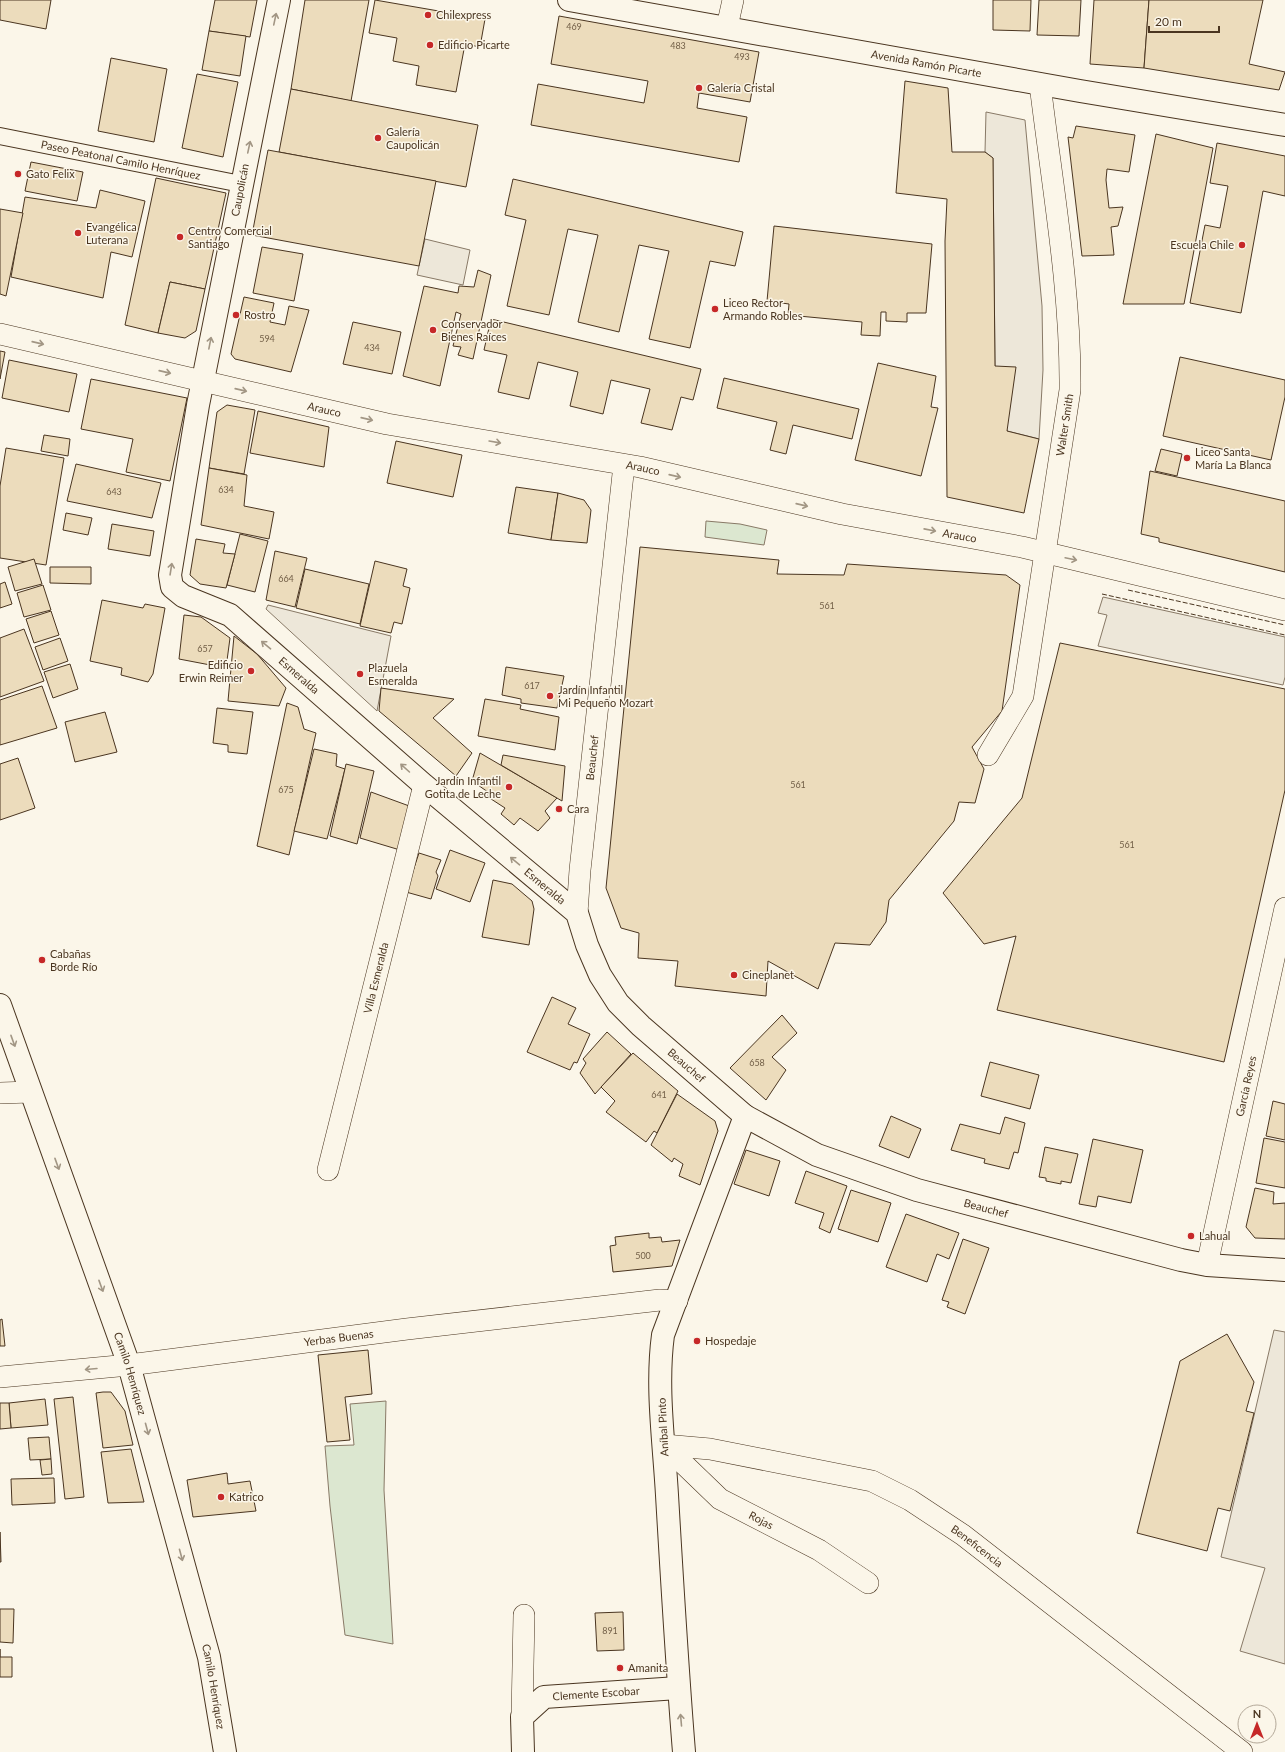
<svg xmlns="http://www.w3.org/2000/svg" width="1285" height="1752" font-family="Lato,sans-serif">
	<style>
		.green { fill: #dce7d0; stroke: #887966 }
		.parking { fill: #ede7d9; stroke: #887966 }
		.building { fill: #ecdcbc; stroke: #4a3520 }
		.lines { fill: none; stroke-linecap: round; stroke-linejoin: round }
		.pedestrian-casing { stroke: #4a3520; stroke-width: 18 }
		.minor-casing { stroke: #4a3520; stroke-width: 22 }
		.tertiary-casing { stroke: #4a3520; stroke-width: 24 }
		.secondary-casing { stroke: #4a3520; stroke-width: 24 }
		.pedestrian { stroke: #fbf6e9; stroke-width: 16 }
		.minor { stroke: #fbf6e9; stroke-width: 21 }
		.tertiary { stroke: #fbf6e9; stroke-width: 22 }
		.secondary { stroke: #fbf6e9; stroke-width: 22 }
		.fence { stroke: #4a3520; stroke-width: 1; stroke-dasharray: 5 2; stroke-linecap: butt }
		.oneway { stroke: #a29684 }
		.poi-dot { fill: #c62828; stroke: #fbf6e9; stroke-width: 1.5 }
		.labels { text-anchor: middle; stroke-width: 3; stroke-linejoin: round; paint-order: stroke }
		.number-label { font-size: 9px; fill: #725f47 }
		.poi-label { font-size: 11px; fill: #4a3520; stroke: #fbf6e9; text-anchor: start }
		.street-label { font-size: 11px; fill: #4a3520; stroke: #fbf6e9 }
	</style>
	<rect width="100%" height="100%" fill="#fbf6e9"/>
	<g class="green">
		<polygon points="706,521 740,524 767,530 764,545 705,537"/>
		<polygon points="386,1401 384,1490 393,1644 345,1635 330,1506 325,1446 354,1445 350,1404"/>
	</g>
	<g class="parking">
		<polygon points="986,112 1025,120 1042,306 1043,370 1039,439 1007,431 995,366 993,158 985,152"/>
		<polygon points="425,239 470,250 463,285 417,275"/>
		<polygon points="1103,597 1285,637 1285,677 1283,685 1098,646 1107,615 1098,613"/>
		<polygon points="268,605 391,636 377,711 266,609"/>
		<polygon points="1274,1330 1285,1332 1285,1664 1240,1651 1265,1568 1221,1557"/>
	</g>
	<g class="building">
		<polygon points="0,0 51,0 46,29 0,20"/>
		<polygon points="215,0 257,0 250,37 209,31"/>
		<polygon points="305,0 369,0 351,101 291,89"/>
		<polygon points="375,0 485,19 480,47 465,44 456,92 416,85 419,66 393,61 397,38 369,33"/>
		<polygon points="993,0 1031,0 1030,31 993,30"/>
		<polygon points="1039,0 1081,0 1079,36 1037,35"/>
		<polygon points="1094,0 1149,0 1144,68 1090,64"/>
		<polygon points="1149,0 1263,0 1249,64 1285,72 1279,90 1144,68"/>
		<polygon points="559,16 759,52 750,102 699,93 697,108 747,117 739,162 531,125 538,84 644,103 648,81 551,64"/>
		<polygon points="209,31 246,36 240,76 202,70"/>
		<polygon points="111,58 167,69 154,142 98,131"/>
		<polygon points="197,74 238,82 223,157 182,148"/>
		<polygon points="905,81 948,88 952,152 985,152 993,158 995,366 1016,367 1007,431 1039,439 1024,513 947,497 945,241 947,199 896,193"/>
		<polygon points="291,89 478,125 466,187 279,152"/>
		<polygon points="1076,126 1135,135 1129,172 1107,169 1106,180 1109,208 1123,207 1118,226 1111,227 1114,255 1082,256 1068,137 1073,138"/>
		<polygon points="1156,134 1213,148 1184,304 1123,304"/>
		<polygon points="1217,143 1285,156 1285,196 1263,191 1241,313 1190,303 1205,225 1220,228 1228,186 1210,183"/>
		<polygon points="268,150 436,181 419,266 252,235"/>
		<polygon points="31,162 83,172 77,201 25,191"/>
		<polygon points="156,178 226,193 205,289 170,282 158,333 125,325"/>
		<polygon points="513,179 743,232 735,266 710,261 690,348 649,339 669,251 639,245 619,332 578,322 598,235 568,229 549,315 507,306 526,220 505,215"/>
		<polygon points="100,190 145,201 132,257 111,252 103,298 11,277 25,197 96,208"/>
		<polygon points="0,209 23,213 6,296 0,294"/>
		<polygon points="774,226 932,244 926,313 907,313 907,322 886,321 886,312 881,312 880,336 861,335 862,322 788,315 789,304 767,301"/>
		<polygon points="262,247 303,254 294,301 253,293"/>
		<polygon points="478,270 491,275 473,359 458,355 461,347 453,346 461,314 456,312 440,386 403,376 424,286 458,293 459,286 474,287"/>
		<polygon points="170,282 205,289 196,331 185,338 158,333"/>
		<polygon points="244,297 274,303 270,322 285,325 289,306 309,310 291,372 235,359 231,354"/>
		<polygon points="491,319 701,369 693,400 681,397 672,430 641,423 650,389 611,380 603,414 570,406 578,372 538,362 529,399 498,392 507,355 484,350"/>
		<polygon points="353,322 401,332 392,374 343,364"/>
		<polygon points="0,351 5,352 0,379"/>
		<polygon points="1180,357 1285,380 1285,397 1271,460 1163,436"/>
		<polygon points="9,360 77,374 69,412 2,398"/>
		<polygon points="878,363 936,376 931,407 938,408 921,476 855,460"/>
		<polygon points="724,378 859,409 852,439 793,425 786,454 770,450 777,422 717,408"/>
		<polygon points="91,379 187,398 170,481 126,472 133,439 81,429"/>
		<polygon points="227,405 255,410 244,474 209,468 217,412"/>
		<polygon points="258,411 329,427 324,467 250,453"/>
		<polygon points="44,435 70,439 68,456 41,451"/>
		<polygon points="396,441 462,455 453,497 387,483"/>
		<polygon points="6,448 64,458 46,565 0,558 0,486"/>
		<polygon points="1161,449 1182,454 1177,476 1155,471"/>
		<polygon points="76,464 161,483 152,518 67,501"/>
		<polygon points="209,468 247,475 244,506 274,512 269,539 201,525"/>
		<polygon points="1150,471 1285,501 1285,572 1159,542 1159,538 1141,534"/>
		<polygon points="516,487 558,493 551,540 508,533"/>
		<polygon points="558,493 584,500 591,510 587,543 551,540"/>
		<polygon points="66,513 92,518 88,535 63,530"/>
		<polygon points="112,524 154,531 150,556 108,549"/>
		<polygon points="240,534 268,541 255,592 227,585"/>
		<polygon points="196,539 225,544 223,553 235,554 226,588 200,584 190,575"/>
		<polygon points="640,547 779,560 777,574 844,575 847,564 1006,575 1020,585 1002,711 972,747 984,769 975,803 959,802 954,821 889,900 886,922 870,945 835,943 818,989 768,961 766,996 675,986 678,961 638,958 639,933 621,928 606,888"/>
		<polygon points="275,551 307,558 295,607 266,600"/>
		<polygon points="34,559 42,584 15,591 8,567"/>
		<polygon points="375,561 407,569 403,586 410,588 402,624 394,622 391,633 360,626"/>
		<polygon points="50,567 91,567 91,584 50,583"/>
		<polygon points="305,569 369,584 360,624 296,608"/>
		<polygon points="5,582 12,604 0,608 0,584"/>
		<polygon points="43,585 51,610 24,617 17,593"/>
		<polygon points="102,600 143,608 145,604 165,608 153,674 148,682 121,675 122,668 90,661"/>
		<polygon points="51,611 59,635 34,643 26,619"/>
		<polygon points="184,615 201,617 230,638 226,668 179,659"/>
		<polygon points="24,629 44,681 0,697 0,638"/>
		<polygon points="234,636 257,654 286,688 279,706 228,701"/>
		<polygon points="60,638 68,661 43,670 35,647"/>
		<polygon points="1060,643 1285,689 1285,790 1224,1062 997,1010 1016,936 984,944 943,893 1022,798"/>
		<polygon points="70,664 78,689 53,698 44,672"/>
		<polygon points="506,667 564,676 557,708 521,703 521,699 502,695"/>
		<polygon points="42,686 57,728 0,745 0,700"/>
		<polygon points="381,688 454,699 433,718 472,753 456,776 379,711"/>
		<polygon points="485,699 521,705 520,709 559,717 555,750 478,736"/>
		<polygon points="287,703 298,707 304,729 316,733 289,855 257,846"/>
		<polygon points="217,708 253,712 247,754 228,752 228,745 213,743"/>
		<polygon points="105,712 117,752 75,762 65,722"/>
		<polygon points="314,749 337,754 336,766 345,769 327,839 294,831"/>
		<polygon points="480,753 557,798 545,811 550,818 538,831 520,818 514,825 501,814 505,808 488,797 488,792 472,781"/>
		<polygon points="503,755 565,766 562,801 501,765"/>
		<polygon points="18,758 35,808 0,820 0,764"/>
		<polygon points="346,764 374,771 357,844 330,836"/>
		<polygon points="371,792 412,807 400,850 360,838"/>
		<polygon points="450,850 485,863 470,902 436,889"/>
		<polygon points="419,853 441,860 436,872 438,876 431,899 406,892"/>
		<polygon points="493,880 512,884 532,901 534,909 529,945 482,937"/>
		<polygon points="552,997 576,1008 568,1024 590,1034 577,1063 574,1062 570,1070 527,1052"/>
		<polygon points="782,1015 797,1033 772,1057 786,1070 766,1100 730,1068"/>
		<polygon points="607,1032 631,1054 595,1094 580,1073 586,1063 583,1059"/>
		<polygon points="633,1053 678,1091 657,1133 654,1131 646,1142 606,1112 615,1101 601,1087"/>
		<polygon points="990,1062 1039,1075 1030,1109 981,1096"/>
		<polygon points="677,1094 715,1121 718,1131 700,1185 679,1176 683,1164 674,1158 672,1162 651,1145"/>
		<polygon points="1273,1101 1285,1104 1285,1140 1266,1136"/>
		<polygon points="891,1116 921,1129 909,1158 879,1146"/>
		<polygon points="1005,1117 1025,1123 1018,1153 1014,1152 1009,1169 984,1163 985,1159 951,1150 960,1124 1000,1134"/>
		<polygon points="1264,1138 1285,1142 1285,1188 1256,1183"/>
		<polygon points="1093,1139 1143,1150 1131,1203 1098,1196 1096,1207 1079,1204"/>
		<polygon points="1045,1147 1078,1154 1071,1183 1061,1181 1061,1184 1046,1181 1046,1178 1039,1177"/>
		<polygon points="746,1150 780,1161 769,1196 734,1184"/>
		<polygon points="806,1171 847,1186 830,1233 819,1228 824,1213 795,1203"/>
		<polygon points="1255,1188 1274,1192 1273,1204 1285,1203 1285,1239 1255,1238 1246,1227"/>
		<polygon points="851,1190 891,1203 878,1242 838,1229"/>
		<polygon points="906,1214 959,1233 949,1259 937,1254 927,1282 886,1267"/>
		<polygon points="649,1233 649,1238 661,1237 662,1242 680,1240 672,1266 613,1272 610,1246 616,1245 615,1237"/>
		<polygon points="963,1239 989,1248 965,1314 947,1307 949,1302 942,1300"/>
		<polygon points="2,1319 5,1346 0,1346 0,1320"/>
		<polygon points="1227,1334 1254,1382 1246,1411 1254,1413 1230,1511 1218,1508 1207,1551 1137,1533 1180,1361"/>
		<polygon points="368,1350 372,1394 345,1397 350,1440 327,1442 318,1355"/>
		<polygon points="103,1392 111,1392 125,1411 133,1445 103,1448 96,1393"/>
		<polygon points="73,1397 84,1497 65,1499 54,1399"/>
		<polygon points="45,1399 48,1425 11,1428 9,1403"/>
		<polygon points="0,1403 9,1403 11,1428 0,1429"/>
		<polygon points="49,1437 51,1459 30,1460 28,1438"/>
		<polygon points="131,1449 144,1502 108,1503 101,1452"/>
		<polygon points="51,1459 52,1474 42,1475 40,1460"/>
		<polygon points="227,1473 228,1484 250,1481 256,1511 193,1517 187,1480"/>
		<polygon points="54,1478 55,1503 12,1505 11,1479"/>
		<polygon points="0,1532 1,1562 0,1562"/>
		<polygon points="0,1609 14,1609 13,1643 0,1642"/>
		<polygon points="623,1612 624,1650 597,1651 595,1613"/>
		<polygon points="0,1649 0,1657 12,1657 12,1677 0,1677"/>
	</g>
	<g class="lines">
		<defs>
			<g id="pedestrian">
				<path id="s1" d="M0,136L241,184"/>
			</g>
			<g id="minor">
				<polyline points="727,27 733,0"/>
				<path id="s2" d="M0,334L387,424L640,467L842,514L1022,547L1285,610"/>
				<path id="s3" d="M988,755L1023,696L1070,390C1071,289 1052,185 1040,84"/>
				<path id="s4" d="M577,913L580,870L624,465"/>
				<polyline points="0,1093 31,1092"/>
				<path id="s5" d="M328,1170L424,785"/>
				<path id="s6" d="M1207,1265L1285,908"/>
				<path id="s7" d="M0,1377L129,1365L407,1329L660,1300L677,1301"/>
				<path id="s8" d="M664,1445L710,1449L872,1481L910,1500L963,1535L1242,1752"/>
				<path id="s9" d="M664,1445L720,1499L819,1550L868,1583"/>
				<polyline points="522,1717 524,1615"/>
			</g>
			<g id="tertiary">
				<path id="s10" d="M279,0L198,405L170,575L172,587L183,596L230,615L424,785L577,913L587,945L600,975L618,1003L641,1026L745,1116"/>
				<path id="s11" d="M569,0L1080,91L1285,125"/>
				<path id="s12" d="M0,1005L129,1365L209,1657L225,1752"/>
			</g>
			<g id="secondary">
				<path id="s13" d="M523,1752L522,1717L544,1697L678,1688"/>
				<path id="s14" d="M684,1752C677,1666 672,1581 667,1495C664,1442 656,1387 663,1335L745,1116L817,1155L917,1190L1181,1260L1207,1265L1285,1270"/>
			</g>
		</defs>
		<use href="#pedestrian" class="pedestrian-casing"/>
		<use href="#minor" class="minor-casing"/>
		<use href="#tertiary" class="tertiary-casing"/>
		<use href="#secondary" class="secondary-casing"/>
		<use href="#pedestrian" class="pedestrian"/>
		<use href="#minor" class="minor"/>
		<use href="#tertiary" class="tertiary"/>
		<use href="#secondary" class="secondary"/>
		<g class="fence">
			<polyline points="1128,590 1285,625"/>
			<polyline points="1102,594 1285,635"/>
		</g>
	</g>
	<defs><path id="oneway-shaft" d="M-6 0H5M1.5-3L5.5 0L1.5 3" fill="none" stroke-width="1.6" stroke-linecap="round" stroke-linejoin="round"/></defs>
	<g class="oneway">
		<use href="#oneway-shaft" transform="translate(275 19) rotate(-78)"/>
		<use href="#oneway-shaft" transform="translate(249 147) rotate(-78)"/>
		<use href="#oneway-shaft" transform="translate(38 343) rotate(13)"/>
		<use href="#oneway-shaft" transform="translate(210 343) rotate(-79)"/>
		<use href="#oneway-shaft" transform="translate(165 372) rotate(13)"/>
		<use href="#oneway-shaft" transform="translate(241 390) rotate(13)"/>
		<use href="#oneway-shaft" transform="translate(367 419) rotate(13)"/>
		<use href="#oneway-shaft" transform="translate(495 442) rotate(10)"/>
		<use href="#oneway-shaft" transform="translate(675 476) rotate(13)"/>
		<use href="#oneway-shaft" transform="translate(802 505) rotate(13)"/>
		<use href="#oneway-shaft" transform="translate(930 530) rotate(11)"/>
		<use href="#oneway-shaft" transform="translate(1071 559) rotate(12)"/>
		<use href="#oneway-shaft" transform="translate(171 569) rotate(-81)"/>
		<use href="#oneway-shaft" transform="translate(266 645) rotate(-140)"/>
		<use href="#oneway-shaft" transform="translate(405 768) rotate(-138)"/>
		<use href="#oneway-shaft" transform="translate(515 861) rotate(-140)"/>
		<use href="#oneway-shaft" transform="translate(13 1041) rotate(70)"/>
		<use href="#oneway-shaft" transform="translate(57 1164) rotate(70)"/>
		<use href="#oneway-shaft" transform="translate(101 1286) rotate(70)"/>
		<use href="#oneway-shaft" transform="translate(91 1369) rotate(175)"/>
		<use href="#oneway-shaft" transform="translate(147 1429) rotate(75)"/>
		<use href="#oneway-shaft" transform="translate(181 1555) rotate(75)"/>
		<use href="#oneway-shaft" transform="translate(681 1720) rotate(-95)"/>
	</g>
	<g class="poi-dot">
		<circle cx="428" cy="15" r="4"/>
		<circle cx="430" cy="45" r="4"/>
		<circle cx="699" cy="88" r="4"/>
		<circle cx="378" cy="138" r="4"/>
		<circle cx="18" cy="174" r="4"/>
		<circle cx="78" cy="233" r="4"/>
		<circle cx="180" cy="237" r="4"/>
		<circle cx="1242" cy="245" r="4"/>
		<circle cx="715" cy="309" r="4"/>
		<circle cx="236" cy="315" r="4"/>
		<circle cx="433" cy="330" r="4"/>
		<circle cx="1187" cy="458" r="4"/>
		<circle cx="251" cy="671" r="4"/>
		<circle cx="360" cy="674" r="4"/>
		<circle cx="550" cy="696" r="4"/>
		<circle cx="509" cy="787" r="4"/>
		<circle cx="559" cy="809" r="4"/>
		<circle cx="42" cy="960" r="4"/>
		<circle cx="734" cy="975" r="4"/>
		<circle cx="1191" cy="1236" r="4"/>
		<circle cx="697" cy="1341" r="4"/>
		<circle cx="221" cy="1497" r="4"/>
		<circle cx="620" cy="1668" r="4"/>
	</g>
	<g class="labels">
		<g class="number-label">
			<text x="574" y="30">469</text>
			<text x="678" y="49">483</text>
			<text x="742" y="60">493</text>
			<text x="267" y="342">594</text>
			<text x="372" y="351">434</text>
			<text x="226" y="493">634</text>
			<text x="114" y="495">643</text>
			<text x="286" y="582">664</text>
			<text x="827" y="609">561</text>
			<text x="205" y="652">657</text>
			<text x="532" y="689">617</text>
			<text x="798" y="788">561</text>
			<text x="286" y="793">675</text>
			<text x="1127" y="848">561</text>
			<text x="757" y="1066">658</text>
			<text x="659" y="1098">641</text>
			<text x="643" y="1259">500</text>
			<text x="610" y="1634">891</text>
		</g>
		<g class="poi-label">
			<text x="436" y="19">Chilexpress</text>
			<text x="438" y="49">Edificio Picarte</text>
			<text x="707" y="92">Galería Cristal</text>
			<text x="386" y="136">Galería<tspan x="386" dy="13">Caupolicán</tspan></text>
			<text x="26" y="178">Gato Felix</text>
			<text x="86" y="231">Evangélica<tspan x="86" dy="13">Luterana</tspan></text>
			<text x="188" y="235">Centro Comercial<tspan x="188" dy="13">Santiago</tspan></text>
			<text x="1234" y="249" text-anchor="end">Escuela Chile</text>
			<text x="723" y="307">Liceo Rector<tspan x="723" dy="13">Armando Robles</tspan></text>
			<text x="244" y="319">Rostro</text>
			<text x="441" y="328">Conservador<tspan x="441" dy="13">Bienes Raíces</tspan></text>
			<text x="1195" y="456">Liceo Santa<tspan x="1195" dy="13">María La Blanca</tspan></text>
			<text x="243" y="669" text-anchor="end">Edificio<tspan x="243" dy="13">Erwin Reimer</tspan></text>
			<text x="368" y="672">Plazuela<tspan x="368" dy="13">Esmeralda</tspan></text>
			<text x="558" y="694">Jardín Infantil<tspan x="558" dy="13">Mi Pequeño Mozart</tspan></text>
			<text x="501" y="785" text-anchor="end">Jardín Infantil<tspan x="501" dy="13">Gotita de Leche</tspan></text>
			<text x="567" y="813">Cara</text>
			<text x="50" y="958">Cabañas<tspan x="50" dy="13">Borde Río</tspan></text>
			<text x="742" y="979">Cineplanet</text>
			<text x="1199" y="1240">Lahual</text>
			<text x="705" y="1345">Hospedaje</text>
			<text x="229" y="1501">Katrico</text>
			<text x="628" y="1672">Amanita</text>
		</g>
		<g class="street-label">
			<text dy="4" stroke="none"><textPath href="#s11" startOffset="363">Avenida Ramón Picarte</textPath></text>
			<text dy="4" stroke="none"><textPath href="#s1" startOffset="123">Paseo Peatonal Camilo Henríquez</textPath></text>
			<text transform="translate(240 190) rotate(-79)" y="4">Caupolicán</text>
			<text dy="4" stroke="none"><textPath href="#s2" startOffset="333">Arauco</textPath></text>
			<text dy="4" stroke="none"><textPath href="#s3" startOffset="343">Walter Smith</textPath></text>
			<text dy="4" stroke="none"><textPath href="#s2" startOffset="657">Arauco</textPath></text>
			<text dy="4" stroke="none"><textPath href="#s2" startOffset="981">Arauco</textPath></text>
			<text dy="4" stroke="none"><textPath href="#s10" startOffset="754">Esmeralda</textPath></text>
			<text dy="4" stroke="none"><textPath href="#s4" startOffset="156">Beauchef</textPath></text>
			<text dy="4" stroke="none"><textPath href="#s10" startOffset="1078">Esmeralda</textPath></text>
			<text dy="4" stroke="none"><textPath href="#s5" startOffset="198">Villa Esmeralda</textPath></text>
			<text dy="4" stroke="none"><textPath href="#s10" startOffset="1312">Beauchef</textPath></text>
			<text dy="4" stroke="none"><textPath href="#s6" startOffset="183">García Reyes</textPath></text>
			<text dy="4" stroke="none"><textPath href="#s14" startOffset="911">Beauchef</textPath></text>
			<text dy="4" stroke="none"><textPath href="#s7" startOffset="341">Yerbas Buenas</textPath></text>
			<text dy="4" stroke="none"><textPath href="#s12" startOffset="391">Camilo Henríquez</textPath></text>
			<text transform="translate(663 1427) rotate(-93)" y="4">Aníbal Pinto</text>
			<text dy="4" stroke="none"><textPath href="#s9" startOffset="124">Rojas</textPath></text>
			<text dy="4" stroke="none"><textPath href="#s8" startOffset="335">Beneficencia</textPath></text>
			<text dy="4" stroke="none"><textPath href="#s12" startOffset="715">Camilo Henríquez</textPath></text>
			<text dy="4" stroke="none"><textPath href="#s13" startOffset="117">Clemente Escobar</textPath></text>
		</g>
	</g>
	<g transform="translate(1257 1724)"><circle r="19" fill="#fbf6e9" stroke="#b4a999"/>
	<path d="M0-3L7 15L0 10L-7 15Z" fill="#c62828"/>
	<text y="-6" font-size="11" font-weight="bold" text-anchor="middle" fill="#4a3520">N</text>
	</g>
	<path d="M1149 26v6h70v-6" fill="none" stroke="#4a3520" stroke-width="2"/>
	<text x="1155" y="26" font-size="12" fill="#4a3520" stroke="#fbf6e9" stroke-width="3" paint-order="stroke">20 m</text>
</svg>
